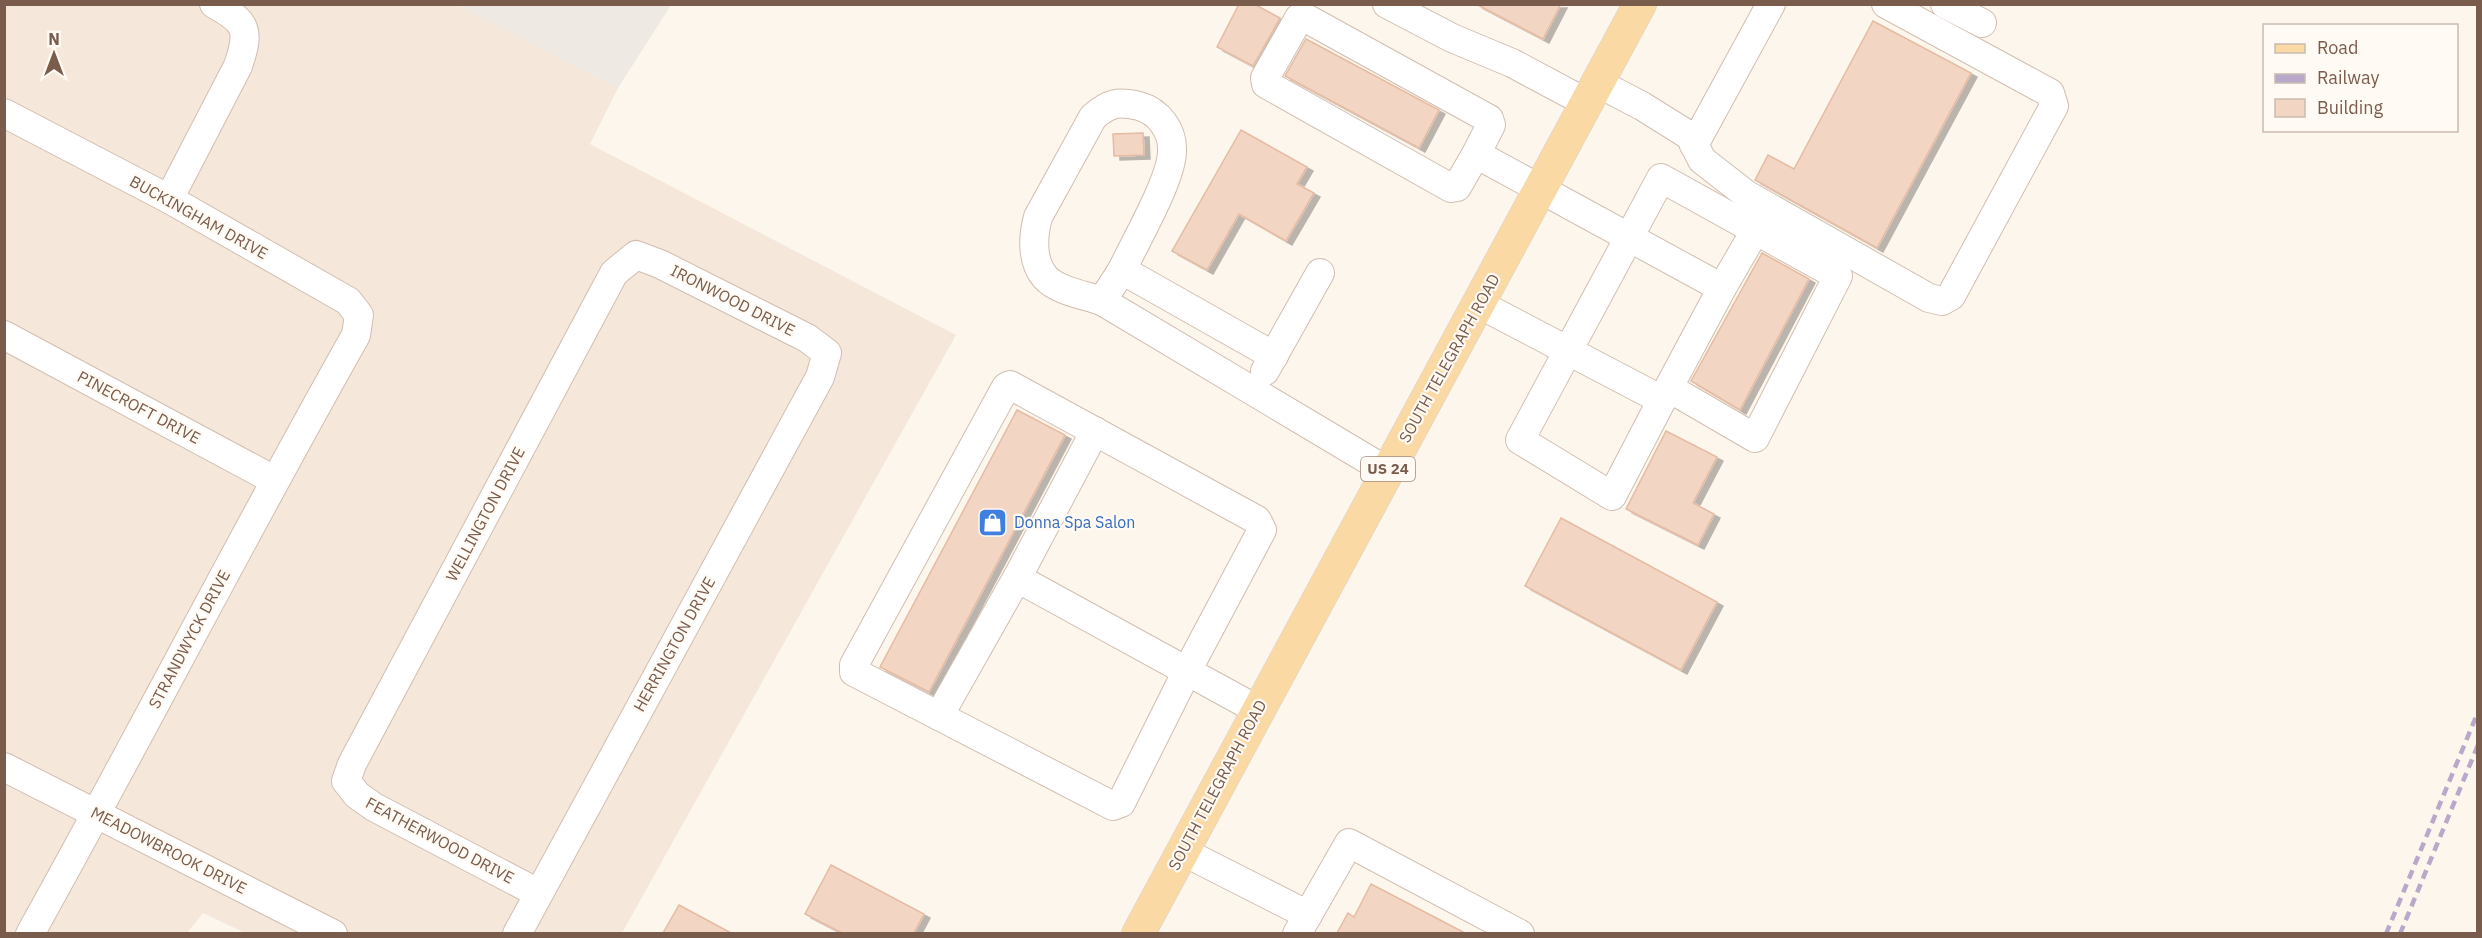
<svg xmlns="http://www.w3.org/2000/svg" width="2482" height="938" font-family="'IBM Plex Sans',sans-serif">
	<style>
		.residential { fill: #f5e8da }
		.industrial { fill: #efe9e4 }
		.building { fill: #f3d5c3; stroke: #e6bba3; stroke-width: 1.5; filter: url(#shadow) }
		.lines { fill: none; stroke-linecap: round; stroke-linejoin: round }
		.minor-casing { stroke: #d1beb0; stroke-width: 30 }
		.major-casing { stroke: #dad1cd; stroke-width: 34 }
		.minor { stroke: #fff; stroke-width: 28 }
		.major { stroke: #fbd9a5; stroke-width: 33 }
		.rail { stroke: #b9a8c9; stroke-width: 4.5; stroke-dasharray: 9 6; stroke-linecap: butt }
		.labels { text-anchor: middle; stroke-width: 4.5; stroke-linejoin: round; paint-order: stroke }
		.shield { fill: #fffaf3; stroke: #a28b7f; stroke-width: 1.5 }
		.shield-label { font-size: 15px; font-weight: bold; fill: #7a5c4d }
		.street-label { font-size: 16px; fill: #7a5c4d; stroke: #fffaf3 }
		.shop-label { font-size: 16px; fill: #366cbe; stroke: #fffaf3; text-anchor: start }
	</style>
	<defs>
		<filter id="shadow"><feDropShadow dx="6" dy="4" stdDeviation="0" flood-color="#0004"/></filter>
	</defs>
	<rect width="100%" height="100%" fill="#fdf6ec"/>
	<polygon class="residential" points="5,5 458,5 618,88 590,144 956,335 622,933 245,933 203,913 187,933 5,934"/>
	<polygon class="industrial" points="458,5 671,5 618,88"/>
	<g class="building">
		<polygon points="1239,4 1254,4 1280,18 1253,66 1217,47"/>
		<polygon points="1476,4 1561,4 1543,39"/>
		<polygon points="1873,21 1971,73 1877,248 1755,180 1768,155 1794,169"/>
		<polygon points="1306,39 1439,110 1419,148 1285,76"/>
		<polygon points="1241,130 1307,167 1297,184 1314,193 1286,241 1239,214 1207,270 1172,251"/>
		<polygon points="1143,133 1144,155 1114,156 1113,134"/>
		<polygon points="1762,253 1809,279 1740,410 1691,381"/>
		<polygon points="1017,410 1065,435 929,692 880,667"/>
		<polygon points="1666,431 1717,457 1693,503 1714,514 1698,545 1626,509"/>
		<polygon points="1561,518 1717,602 1681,670 1525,586"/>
		<polygon points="831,865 924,914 914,933 842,933 805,914"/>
		<polygon points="1371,884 1465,933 1337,933 1348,913 1354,917"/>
		<polygon points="679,905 731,933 663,933"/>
	</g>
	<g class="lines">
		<defs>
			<g id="minor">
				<polyline points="1387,4 1452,38 1512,63 1587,103"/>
				<polyline points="1945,4 1982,23"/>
				<polyline points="1598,83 1642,106 1690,136 1702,160 1747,195 1929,298 1942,301 1951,296 2054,106 2050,93 1886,4"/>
				<path d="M4,113L169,199L348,301L359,315L356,335C244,533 141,735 30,934"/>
				<polyline points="1694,145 1771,4"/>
				<polyline points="1476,154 1491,125 1489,119 1304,17 1299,18 1265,78 1266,84 1451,188 1457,187 1476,154 1722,288 1662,400 1479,304"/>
				<path d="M169,199L238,66C250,30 248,23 214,4"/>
				<polyline points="1722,288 1755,231"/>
				<path d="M1102,301C1085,295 1057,291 1045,277C1031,261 1033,235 1038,217L1093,117C1109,103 1118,101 1139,106C1158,111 1173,130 1172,151C1172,179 1135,242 1122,270"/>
				<polyline points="4,335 274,480"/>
				<polyline points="1274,356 1122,270 1102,301 1387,471"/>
				<polyline points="1265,371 1320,273"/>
				<polygon points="1010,385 1257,520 1262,530 1187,671 1121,803 1113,806 854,672 854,665 1006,387"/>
				<polyline points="1662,400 1612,496 1520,440 1661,178 1838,276 1755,438 1669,388"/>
				<polyline points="1017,578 1258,710"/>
				<polyline points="939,716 1017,578 1095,431"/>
				<polyline points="4,767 333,934"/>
				<polyline points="1182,851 1308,915"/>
				<polyline points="517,934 820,377 827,353 807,338 660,264 636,255 614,273 352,764 346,781 357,795 374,807 538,893"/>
				<polyline points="1297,934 1349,843 1520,934"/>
			</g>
			<polyline id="major" points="1138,934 1640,4"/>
		</defs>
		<use href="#minor" class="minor-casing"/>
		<use href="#major" class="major-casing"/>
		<use href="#minor" class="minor"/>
		<use href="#major" class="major"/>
		<g class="rail">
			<polyline points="2386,934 2478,712"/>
			<polyline points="2400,934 2478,745"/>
		</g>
	</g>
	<defs>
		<symbol id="shop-square" viewBox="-11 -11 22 22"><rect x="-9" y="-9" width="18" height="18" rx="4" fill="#3f7fe0" stroke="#fffaf3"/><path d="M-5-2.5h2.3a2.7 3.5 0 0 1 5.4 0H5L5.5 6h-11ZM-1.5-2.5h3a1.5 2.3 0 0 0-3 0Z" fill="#fff"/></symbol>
	</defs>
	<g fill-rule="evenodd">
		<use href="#shop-square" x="976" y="506" width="33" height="33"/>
	</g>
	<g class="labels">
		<rect class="shield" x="1361" y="457" width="54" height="24" rx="4.5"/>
		<g class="shield-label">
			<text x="1388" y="474">US 24</text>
		</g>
		<g class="street-label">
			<text transform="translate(199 217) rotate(29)" y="6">BUCKINGHAM DRIVE</text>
			<text transform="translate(733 300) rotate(27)" y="6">IRONWOOD DRIVE</text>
			<text transform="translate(1449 358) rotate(-61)" y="6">SOUTH TELEGRAPH ROAD</text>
			<text transform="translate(139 407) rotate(28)" y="6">PINECROFT DRIVE</text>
			<text transform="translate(485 514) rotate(-62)" y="6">WELLINGTON DRIVE</text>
			<text transform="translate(189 639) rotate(-62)" y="6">STRANDWYCK DRIVE</text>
			<text transform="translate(674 644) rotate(-61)" y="6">HERRINGTON DRIVE</text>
			<text transform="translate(1217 785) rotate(-62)" y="6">SOUTH TELEGRAPH ROAD</text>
			<text transform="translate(440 840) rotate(28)" y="6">FEATHERWOOD DRIVE</text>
			<text transform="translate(169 850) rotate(27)" y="6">MEADOWBROOK DRIVE</text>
		</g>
		<g class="shop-label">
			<text x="1014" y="528">Donna Spa Salon</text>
		</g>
	</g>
	<rect width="2482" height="938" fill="none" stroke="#7a5c4d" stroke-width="12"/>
	<rect x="2263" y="24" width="195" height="108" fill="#fffaf3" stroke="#cabbb1" stroke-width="1.5"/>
	<rect x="2275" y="44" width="30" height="9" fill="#fbd9a5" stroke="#cabbb1" stroke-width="1.5"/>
	<text x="2317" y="54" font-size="18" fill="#7a5c4d">Road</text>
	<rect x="2275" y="74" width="30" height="9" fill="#b9a8c9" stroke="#cabbb1" stroke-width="1.5"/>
	<text x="2317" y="84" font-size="18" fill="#7a5c4d">Railway</text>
	<rect x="2275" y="99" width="30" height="18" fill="#f3d5c3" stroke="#cabbb1" stroke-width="1.5"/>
	<text x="2317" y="114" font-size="18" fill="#7a5c4d">Building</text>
	<g transform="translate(54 54)" stroke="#fffaf3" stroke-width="4.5" paint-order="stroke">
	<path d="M0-4.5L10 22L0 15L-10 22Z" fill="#7a5c4d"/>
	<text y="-9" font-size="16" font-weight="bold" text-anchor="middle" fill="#7a5c4d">N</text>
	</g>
</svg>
